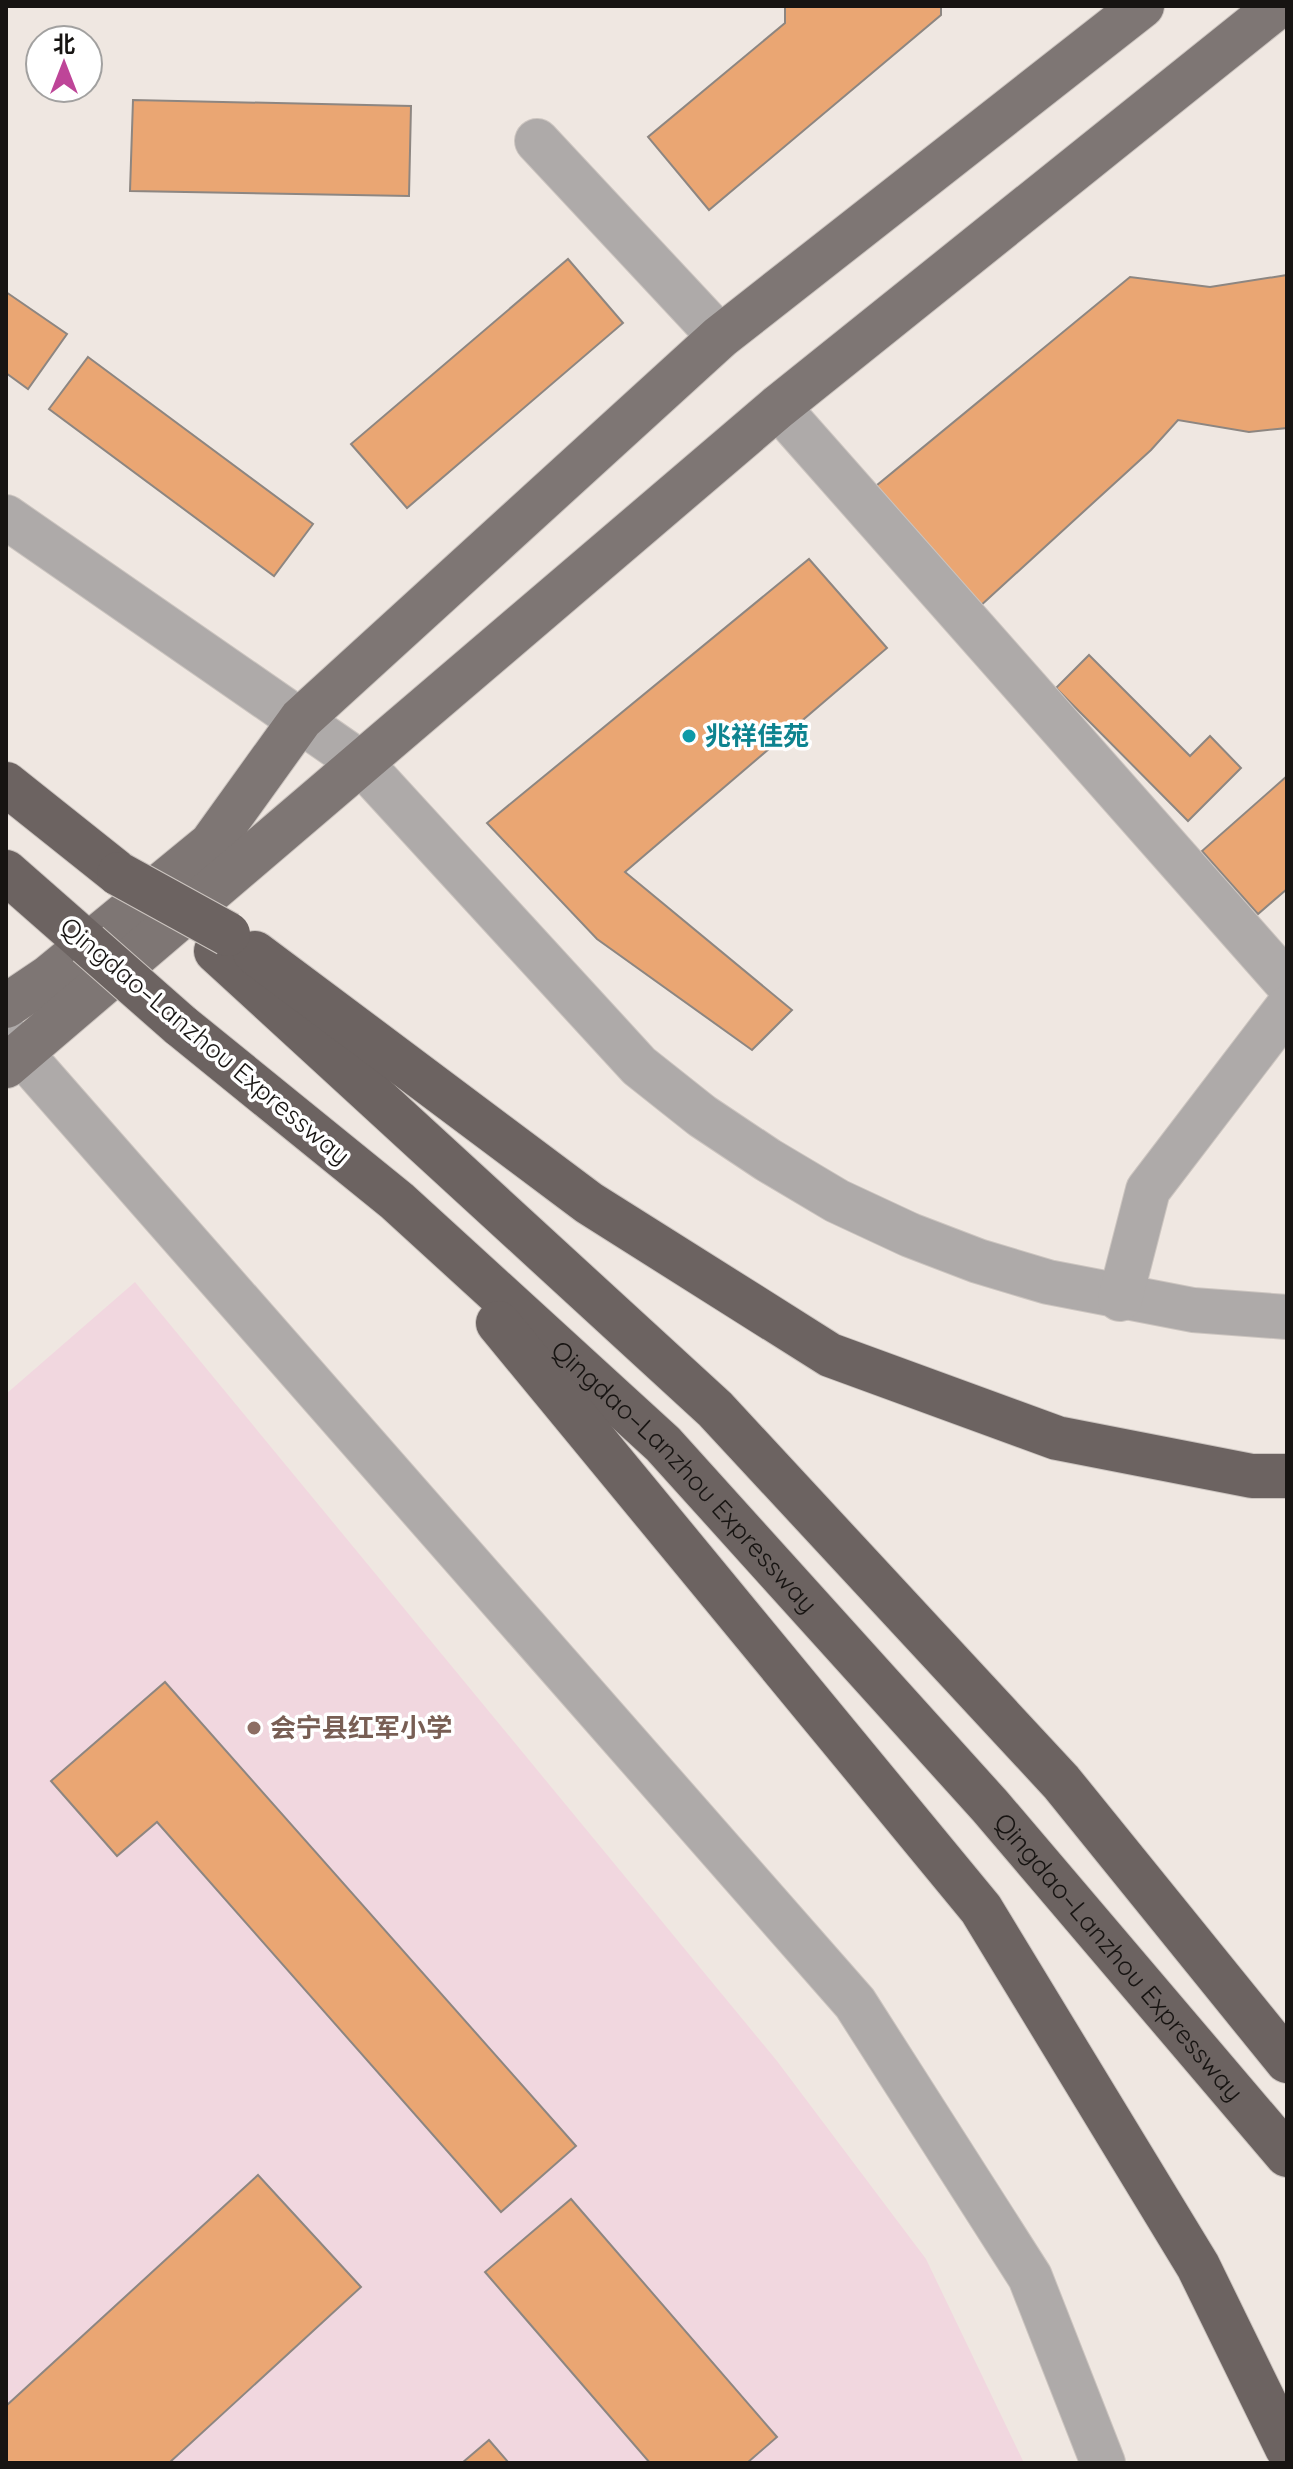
<svg xmlns="http://www.w3.org/2000/svg" width="1293" height="2469" font-family="Quicksand,'Noto Sans SC',sans-serif">
	<style>
		.education { fill: #f1d7df }
		.building { fill: #eaa673; stroke: #8d8681; stroke-width: 2 }
		.lines { fill: none; stroke-linecap: round; stroke-linejoin: round }
		.minor-casing { stroke: #ccc5c0; stroke-width: 46 }
		.major-casing { stroke: #ccc5c0; stroke-width: 46 }
		.highway-casing { stroke: #ccc5c0; stroke-width: 46 }
		.minor { stroke: #aeaaa9; stroke-width: 44 }
		.major { stroke: #7e7674; stroke-width: 44 }
		.highway { stroke: #6c6361; stroke-width: 44 }
		.highway-bridge-casing { stroke: #ccc5c0; stroke-width: 46; stroke-linecap: butt }
		.highway-bridge { stroke: #6c6361; stroke-width: 44 }
		.culture-dot { fill: #0f9aa8; stroke: #fff; stroke-width: 3 }
		.education-dot { fill: #8d6e63; stroke: #fff; stroke-width: 3 }
		.labels { text-anchor: middle; stroke-width: 7; stroke-linejoin: round; paint-order: stroke }
		.culture-label { font-size: 26px; font-weight: bold; fill: #0d838f; stroke: #fff; text-anchor: start }
		.street-label { font-size: 26px; fill: #171412; stroke: #fff }
		.education-label { font-size: 26px; font-weight: bold; fill: #785e54; stroke: #fff; text-anchor: start }
	</style>
	<rect width="100%" height="100%" fill="#efe7e1"/>
	<polygon class="education" points="135,1282 777,2061 926,2259 1024,2463 6,2463 6,1394"/>
	<g class="building">
		<polygon points="785,6 941,6 941,15 709,210 648,137 785,23"/>
		<polygon points="133,100 411,106 409,196 130,191"/>
		<polygon points="568,259 623,323 407,508 351,444"/>
		<polygon points="1287,275 1287,428 1249,432 1178,420 1151,450 978,608 876,486 1130,277 1210,287"/>
		<polygon points="6,292 67,334 28,389 6,373"/>
		<polygon points="88,357 313,524 274,576 49,409"/>
		<polygon points="809,559 887,648 625,872 792,1010 752,1050 597,939 487,823"/>
		<polygon points="1089,655 1190,756 1210,736 1241,768 1188,821 1056,688"/>
		<polygon points="1287,776 1287,889 1258,914 1202,851"/>
		<polygon points="165,1682 576,2146 501,2212 157,1822 117,1856 51,1781"/>
		<polygon points="258,2175 361,2287 169,2463 6,2463 6,2406"/>
		<polygon points="571,2199 777,2437 747,2463 650,2463 485,2272"/>
		<polygon points="489,2440 509,2463 462,2463"/>
	</g>
	<g class="lines">
		<defs>
			<g id="minor">
				<polyline points="537,141 720,337"/>
				<polyline points="778,407 1287,983"/>
				<polyline points="6,517 361,763 639,1066 702,1116 768,1160 837,1201 910,1235 978,1261 1048,1282 1193,1310 1287,1317"/>
				<polyline points="6,1036 855,2003 1030,2277 1103,2463"/>
				<polyline points="1120,1299 1148,1190 1287,1008"/>
			</g>
			<g id="major">
				<polyline points="6,1006 49,977 211,844 301,719 720,337 1142,6"/>
				<polyline points="6,1066 778,407 1278,6"/>
			</g>
			<g id="highway">
				<polyline points="6,784 119,874"/>
				<polyline points="6,872 88,944"/>
				<polyline points="216,951 715,1409 1061,1782 1287,2061"/>
				<polyline points="255,953 589,1203 830,1355 1057,1438 1252,1476 1287,1476"/>
				<path id="s1" d="M180,1025L397,1201L663,1444L990,1806L1287,2155"/>
				<polyline points="498,1323 981,1909 1198,2266 1287,2448"/>
			</g>
		</defs>
		<use href="#minor" class="minor-casing"/>
		<use href="#major" class="major-casing"/>
		<use href="#highway" class="highway-casing"/>
		<use href="#minor" class="minor"/>
		<use href="#major" class="major"/>
		<use href="#highway" class="highway"/>
		<defs>
			<g id="highway-bridge">
				<polyline points="119,874 228,934"/>
				<polyline points="88,944 180,1025"/>
			</g>
		</defs>
		<use href="#highway-bridge" class="highway-bridge-casing"/>
		<use href="#highway-bridge" class="highway-bridge"/>
	</g>
	<circle class="culture-dot" cx="689" cy="736" r="8"/>
	<circle class="education-dot" cx="254" cy="1728" r="8"/>
	<g class="labels">
		<g class="culture-label">
			<text x="705" y="745">兆祥佳苑</text>
		</g>
		<g class="street-label">
			<text transform="translate(205 1041) rotate(40)" y="9">Qingdao–Lanzhou Expressway</text>
			<text dy="9" stroke="none"><textPath href="#s1" startOffset="678">Qingdao–Lanzhou Expressway</textPath></text>
			<text dy="9" stroke="none"><textPath href="#s1" startOffset="1326">Qingdao–Lanzhou Expressway</textPath></text>
		</g>
		<g class="education-label">
			<text x="270" y="1737">会宁县红军小学</text>
		</g>
	</g>
	<rect width="1293" height="2469" fill="none" stroke="#171412" stroke-width="16"/>
	<g transform="translate(64 64)"><circle r="38" fill="#ffffff" stroke="#a2a1a0" stroke-width="2"/>
	<path d="M0-6L14 30L0 20L-14 30Z" fill="#be4598"/>
	<text y="-12" font-size="22" font-weight="bold" text-anchor="middle" fill="#171412">北</text>
	</g>
</svg>
